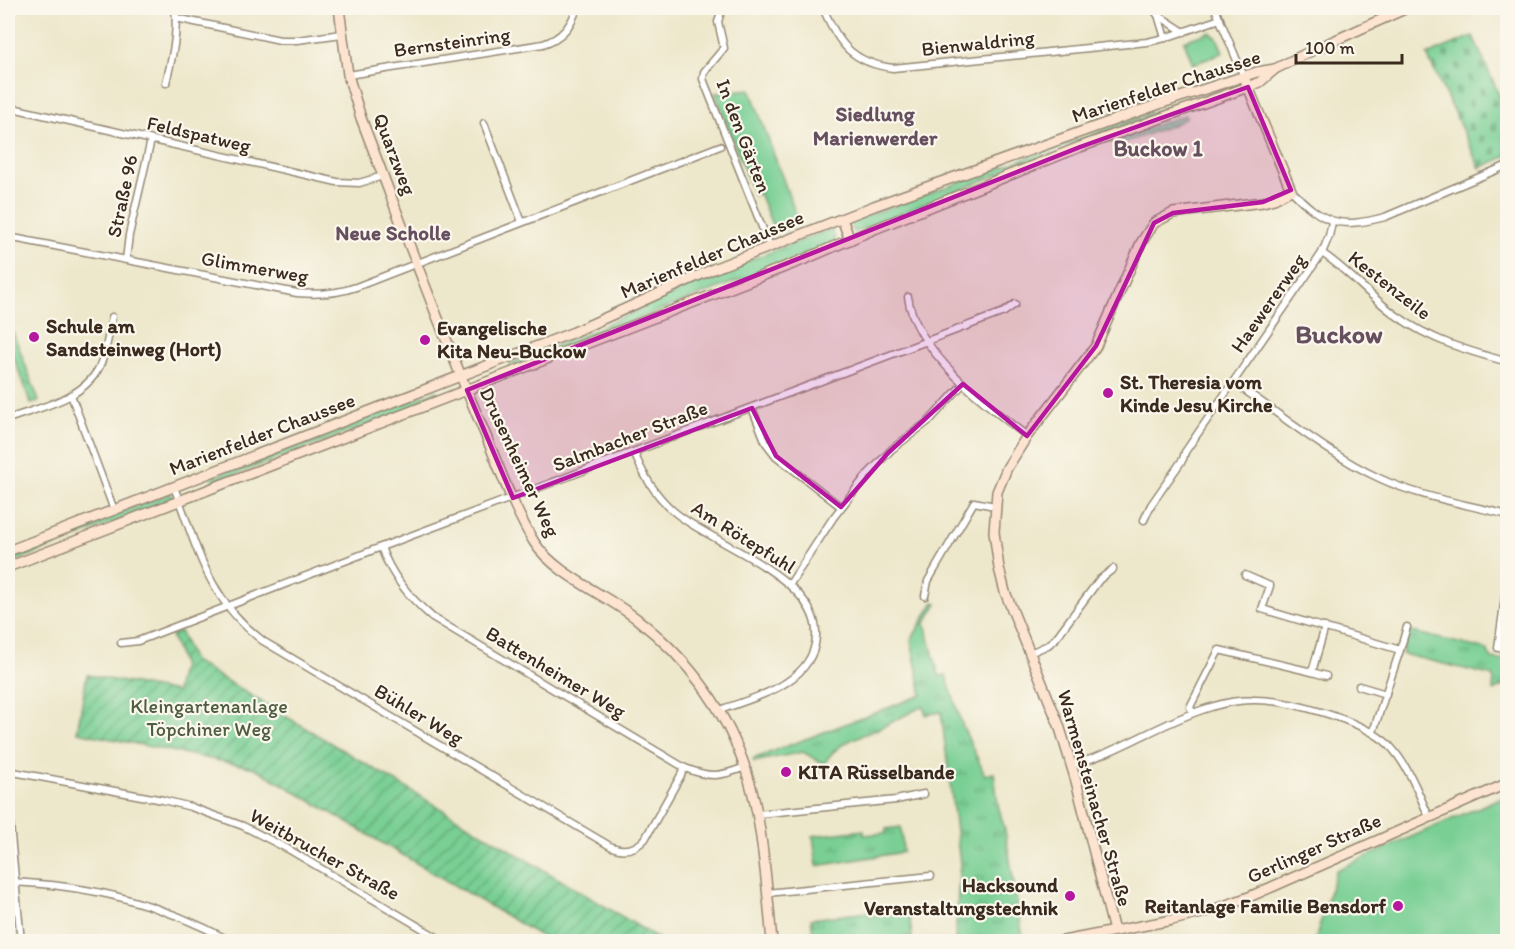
<svg xmlns="http://www.w3.org/2000/svg" width="1515" height="949" font-family="Itim,sans-serif">
	<style>
		.grass { fill: #79cf94; stroke: #5a7c59; stroke-width: 1.5 }
		.cemetery { fill: url(#cemetery-stones); stroke: #5a7c59; stroke-width: 1.5 }
		.park { fill: url(#park-tufts); stroke: #5a7c59; stroke-width: 1.5 }
		.garden { fill: url(#garden-furrows); stroke: #5a7c59; stroke-width: 1.5 }
		.lines { fill: none; stroke-linecap: round; stroke-linejoin: round }
		.street-casing { stroke: #948874; stroke-width: 9 }
		.secondary-casing { stroke: #948874; stroke-width: 12 }
		.street { stroke: #fff; stroke-width: 6 }
		.secondary { stroke: #fde4d1; stroke-width: 9 }
		.marked { fill: #b5179e; fill-opacity: 0.2; stroke: #b5179e; stroke-width: 4.5; stroke-linejoin: round }
		.poi-dot { fill: #b5179e; stroke: #fbf7ec; stroke-width: 2 }
		.labels { text-anchor: middle; stroke-width: 4.5; stroke-linejoin: round; paint-order: stroke }
		.street-label { font-size: 20px; fill: #3b2a1e; stroke: #fbf7ec }
		.poi-label { font-size: 20px; font-weight: bold; fill: #3b2a1e; stroke: #fbf7ec; text-anchor: start }
		.park-label { font-size: 20px; fill: #4e5c41; stroke: #fbf7ec }
		.neighbourhood-label { font-size: 21px; font-weight: bold; fill: #66505f; stroke: #fbf7ec }
		.quarter-label { font-size: 22px; font-weight: bold; fill: #66505f; stroke: #fbf7ec }
		.district-label { font-size: 26px; font-weight: bold; fill: #66505f; stroke: #fbf7ec }
	</style>
	<defs>
		<pattern id="cemetery-stones" width="16" height="16" patternUnits="userSpaceOnUse" patternTransform="scale(1.5)"><rect width="16" height="16" fill="#79cf94"/><path d="M2 7V4a2 2 0 0 1 4 0v3zM10 15v-3a2 2 0 0 1 4 0v3z" fill="#64a878"/></pattern>
		<pattern id="park-tufts" width="24" height="20" patternUnits="userSpaceOnUse" patternTransform="scale(1.5)"><rect width="24" height="20" fill="#79cf94"/><path d="M3 7l-1-3M5 7V3M7 7l1-3M15 17l-1-3M17 17v-4M19 17l1-3" fill="none" stroke="#64a878"/></pattern>
		<pattern id="garden-furrows" width="10" height="10" patternUnits="userSpaceOnUse" patternTransform="scale(1.5)"><rect width="10" height="10" fill="#79cf94"/><path d="M-1 1l2-2M0 10L10 0M9 11l2-2" fill="none" stroke="#64a878"/></pattern>
	</defs>
	<rect width="100%" height="100%" fill="#fbf7ec"/>
	<filter id="ink" filterUnits="userSpaceOnUse"><feTurbulence type="fractalNoise" baseFrequency=".0167" numOctaves="2"/><feDisplacementMap in="SourceGraphic" scale="12" xChannelSelector="R" yChannelSelector="G"/><feConvolveMatrix kernelMatrix="1 2 1 2 8 2 1 2 1" color-interpolation-filters="sRGB"/></filter>
	<filter id="wash" filterUnits="userSpaceOnUse"><feTurbulence type="fractalNoise" baseFrequency=".008" numOctaves="4" result="noise"/><feDisplacementMap in="SourceGraphic" scale="24" xChannelSelector="R" yChannelSelector="G"/><feGaussianBlur stdDeviation="1.35" result="paint"/><feColorMatrix in="noise" values="0 0 0 0 0 0 0 0 0 0 0 0 0 0 0 0 0 1.4 0 .05"/><feComposite in="paint" operator="in"/></filter>
	<g filter="url(#wash)">
		<rect width="100%" height="100%" fill="#ede7cb"/>
		<g class="grass">
			<polygon points="1210,32 1217,38 1223,52 1193,64 1184,41"/>
			<polygon points="750,89 799,223 775,232 759,193 754,195 715,93"/>
			<polygon points="1180,102 1181,105 1073,144 855,232 852,231 850,222"/>
			<polygon points="1185,115 1186,118 1175,124 1118,145 1116,139"/>
			<polygon points="831,229 836,241 811,253 509,368 509,364 585,334 731,267"/>
			<polygon points="436,391 438,392 437,395 400,413 213,483 212,480 213,477"/>
			<polygon points="171,493 173,499 8,564 8,556"/>
			<polygon points="1507,795 1507,941 1315,941 1336,870"/>
		</g>
		<polygon class="cemetery" points="1473,36 1507,113 1507,156 1480,168 1427,55"/>
		<g class="park">
			<polygon points="8,319 39,401 31,404 8,342"/>
			<path d="M934,602L937,603L925,623L939,676L946,675L963,727L985,775L994,773L998,805L1005,831L1023,938L1004,941H955L960,863L941,712L926,715L923,706C909,713 896,720 882,727C860,737 837,741 824,764L803,752L754,762L753,759L922,695L911,640Z"/>
			<polygon points="1408,631 1488,650 1488,653 1492,659 1501,660 1507,655 1507,684 1493,691 1494,676 1402,654"/>
			<polygon points="901,827 903,852 817,866 813,836 864,830 864,835 886,833 886,829"/>
			<polygon points="909,911 912,937 866,942 814,941 811,919 868,912 869,916"/>
		</g>
		<polygon class="garden" points="180,631 193,661 663,941 549,941 255,768 77,732 87,675 176,692 182,664 171,635"/>
	</g>
	<g filter="url(#ink)">
		<g class="lines">
			<defs>
				<g id="street">
					<polyline points="722,8 718,22 724,48 704,72 703,79 770,247"/>
					<path d="M823,8C838,43 852,63 893,68L1147,42L1165,38L1220,19"/>
					<polyline points="1152,8 1158,15 1165,38"/>
					<polyline points="1215,8 1244,77"/>
					<polyline points="1158,15 1184,32"/>
					<polyline points="176,18 280,40 297,40 342,34"/>
					<path d="M348,75L543,44C562,38 571,26 577,8"/>
					<path d="M166,83C172,58 178,34 175,8"/>
					<polyline points="8,107 337,182 359,183 383,176"/>
					<polyline points="484,123 522,222"/>
					<path d="M1291,190C1324,224 1339,229 1385,217L1508,165"/>
					<path d="M8,237L297,293C318,295 336,294 356,287L720,146"/>
					<path d="M1322,253C1349,271 1370,297 1397,316C1430,340 1468,351 1508,362"/>
					<polyline points="126,260 129,235 151,140"/>
					<path d="M908,297C915,351 986,405 1027,436"/>
					<path d="M1233,382C1280,414 1329,455 1379,478C1419,497 1465,504 1508,515"/>
					<polyline points="71,395 114,510"/>
					<polyline points="752,408 766,443 776,456 841,507"/>
					<path d="M8,419C40,407 87,399 101,363C107,349 109,332 112,317"/>
					<path d="M634,452C642,473 654,493 671,509C709,544 820,576 816,637C813,683 756,697 720,710"/>
					<path d="M174,487C198,549 207,598 263,641L610,846C623,852 635,850 645,839L685,768"/>
					<polyline points="1144,520 1151,505 1183,459 1185,452 1322,253 1329,236 1332,222"/>
					<path d="M381,547C391,576 410,598 432,617L685,768C710,778 720,777 745,767"/>
					<polyline points="1245,575 1270,586 1262,609 1400,650 1373,732"/>
					<polyline points="790,584 833,518 866,476 892,449 930,420 963,384"/>
					<polyline points="925,596 928,581 974,502 995,506"/>
					<polyline points="121,643 138,641 381,547 988,318 1004,312 1015,304"/>
					<polyline points="1498,648 1508,575"/>
					<polyline points="1400,650 1407,627"/>
					<polyline points="1030,653 1048,645 1056,638 1099,580 1113,569"/>
					<polyline points="1312,672 1326,676"/>
					<polyline points="1359,686 1386,694"/>
					<polyline points="1193,713 1190,707 1219,650 1312,672 1325,627"/>
					<path d="M1072,765C1120,752 1163,721 1211,707C1224,703 1238,700 1252,700C1287,699 1363,720 1389,745C1408,765 1418,792 1429,817"/>
					<polyline points="8,771 163,800 191,807 243,826 288,849 445,942"/>
					<polyline points="8,804 21,942"/>
					<polyline points="758,814 896,800 924,794"/>
					<path d="M8,882C90,885 159,902 232,942"/>
					<polyline points="767,893 931,876"/>
				</g>
				<g id="secondary">
					<path d="M339,8L348,75L361,118C401,222 439,327 483,429C499,466 513,508 534,542C554,574 607,595 637,619C701,669 742,733 757,813C765,855 768,899 772,942"/>
					<polyline points="842,219 850,240"/>
					<polyline points="8,551 574,332 713,269 874,206 1159,104 1257,72 1275,69"/>
					<polyline points="8,567 803,260 872,230 1080,147 1248,87 1260,82 1275,69 1309,52 1407,8"/>
					<polyline points="1114,931 1076,781 1059,725 1005,592 999,568 994,532 997,492 1007,468 1027,436 1096,346 1141,243 1154,223 1173,213 1263,202 1274,199 1291,190 1246,82"/>
					<polyline points="1058,942 1172,920 1210,911 1249,897 1508,783"/>
				</g>
			</defs>
			<use href="#street" class="street-casing"/>
			<use href="#secondary" class="secondary-casing"/>
			<use href="#street" class="street"/>
			<use href="#secondary" class="secondary"/>
		</g>
	</g>
	<path class="marked" d="M1248,87L1291,190L1263,202L1173,213L1154,223L1096,346L1027,436L963,384L888,453L841,507L776,456L752,408L513,498L467,390L1080,147Z"/>
	<g class="poi-dot">
		<circle cx="34" cy="337" r="6"/>
		<circle cx="425" cy="340" r="6"/>
		<circle cx="1108" cy="393" r="6"/>
		<circle cx="786" cy="772" r="6"/>
		<circle cx="1070" cy="896" r="6"/>
		<circle cx="1398" cy="906" r="6"/>
	</g>
	<g class="labels">
		<g class="street-label">
			<text transform="translate(452 42) rotate(-8)" y="7">Bernsteinring</text>
			<text transform="translate(978 43) rotate(-6)" y="7">Bienwaldring</text>
			<text transform="translate(1166 86) rotate(-18)" y="7">Marienfelder Chaussee</text>
			<text transform="translate(199 134) rotate(13)" y="7">Feldspatweg</text>
			<text transform="translate(744 136) rotate(69)" y="7">In den Gärten</text>
			<text transform="translate(395 154) rotate(69)" y="7">Quarzweg</text>
			<text transform="translate(122 196) rotate(-78)" y="7">Straße 96</text>
			<text transform="translate(712 254) rotate(-23)" y="7">Marienfelder Chaussee</text>
			<text transform="translate(255 267) rotate(10)" y="7">Glimmerweg</text>
			<text transform="translate(1390 285) rotate(38)" y="7">Kestenzeile</text>
			<text transform="translate(1268 303) rotate(-55)" y="7">Haewererweg</text>
			<text transform="translate(262 434) rotate(-21)" y="7">Marienfelder Chaussee</text>
			<text transform="translate(630 436) rotate(-21)" y="7">Salmbacher Straße</text>
			<text transform="translate(520 462) rotate(65)" y="7">Drusenheimer Weg</text>
			<text transform="translate(744 537) rotate(32)" y="7">Am Rötepfuhl</text>
			<text transform="translate(556 672) rotate(31)" y="7">Battenheimer Weg</text>
			<text transform="translate(419 714) rotate(31)" y="7">Bühler Weg</text>
			<text transform="translate(1095 798) rotate(74)" y="7">Warmensteinacher Straße</text>
			<text transform="translate(1314 848) rotate(-24)" y="7">Gerlinger Straße</text>
			<text transform="translate(325 854) rotate(29)" y="7">Weitbrucher Straße</text>
		</g>
		<g class="poi-label">
			<text x="46" y="333">Schule am<tspan x="46" dy="23">Sandsteinweg (Hort)</tspan></text>
			<text x="437" y="335">Evangelische<tspan x="437" dy="23">Kita Neu-Buckow</tspan></text>
			<text x="1120" y="389">St. Theresia vom<tspan x="1120" dy="23">Kinde Jesu Kirche</tspan></text>
			<text x="798" y="779">KITA Rüsselbande</text>
			<text x="1058" y="892" text-anchor="end">Hacksound<tspan x="1058" dy="23">Veranstaltungstechnik</tspan></text>
			<text x="1386" y="913" text-anchor="end">Reitanlage Familie Bensdorf</text>
		</g>
		<g class="park-label">
			<text x="209" y="713">Kleingartenanlage<tspan x="209" dy="23">Töpchiner Weg</tspan></text>
		</g>
		<g class="neighbourhood-label">
			<text x="875" y="121">Siedlung<tspan x="875" dy="24">Marienwerder</tspan></text>
			<text x="393" y="240">Neue Scholle</text>
		</g>
		<g class="quarter-label">
			<text x="1158" y="156">Buckow 1</text>
		</g>
		<g class="district-label">
			<text x="1339" y="343">Buckow</text>
		</g>
	</g>
	<rect width="1515" height="949" fill="none" stroke="#fbf7ec" stroke-width="30"/>
	<path d="M1296 54v9h106v-9" fill="none" stroke="#3b2a1e" stroke-width="3"/>
	<text x="1305" y="54" font-size="18" fill="#3b2a1e" stroke="#fbf7ec" stroke-width="4.5" paint-order="stroke">100 m</text>
</svg>
